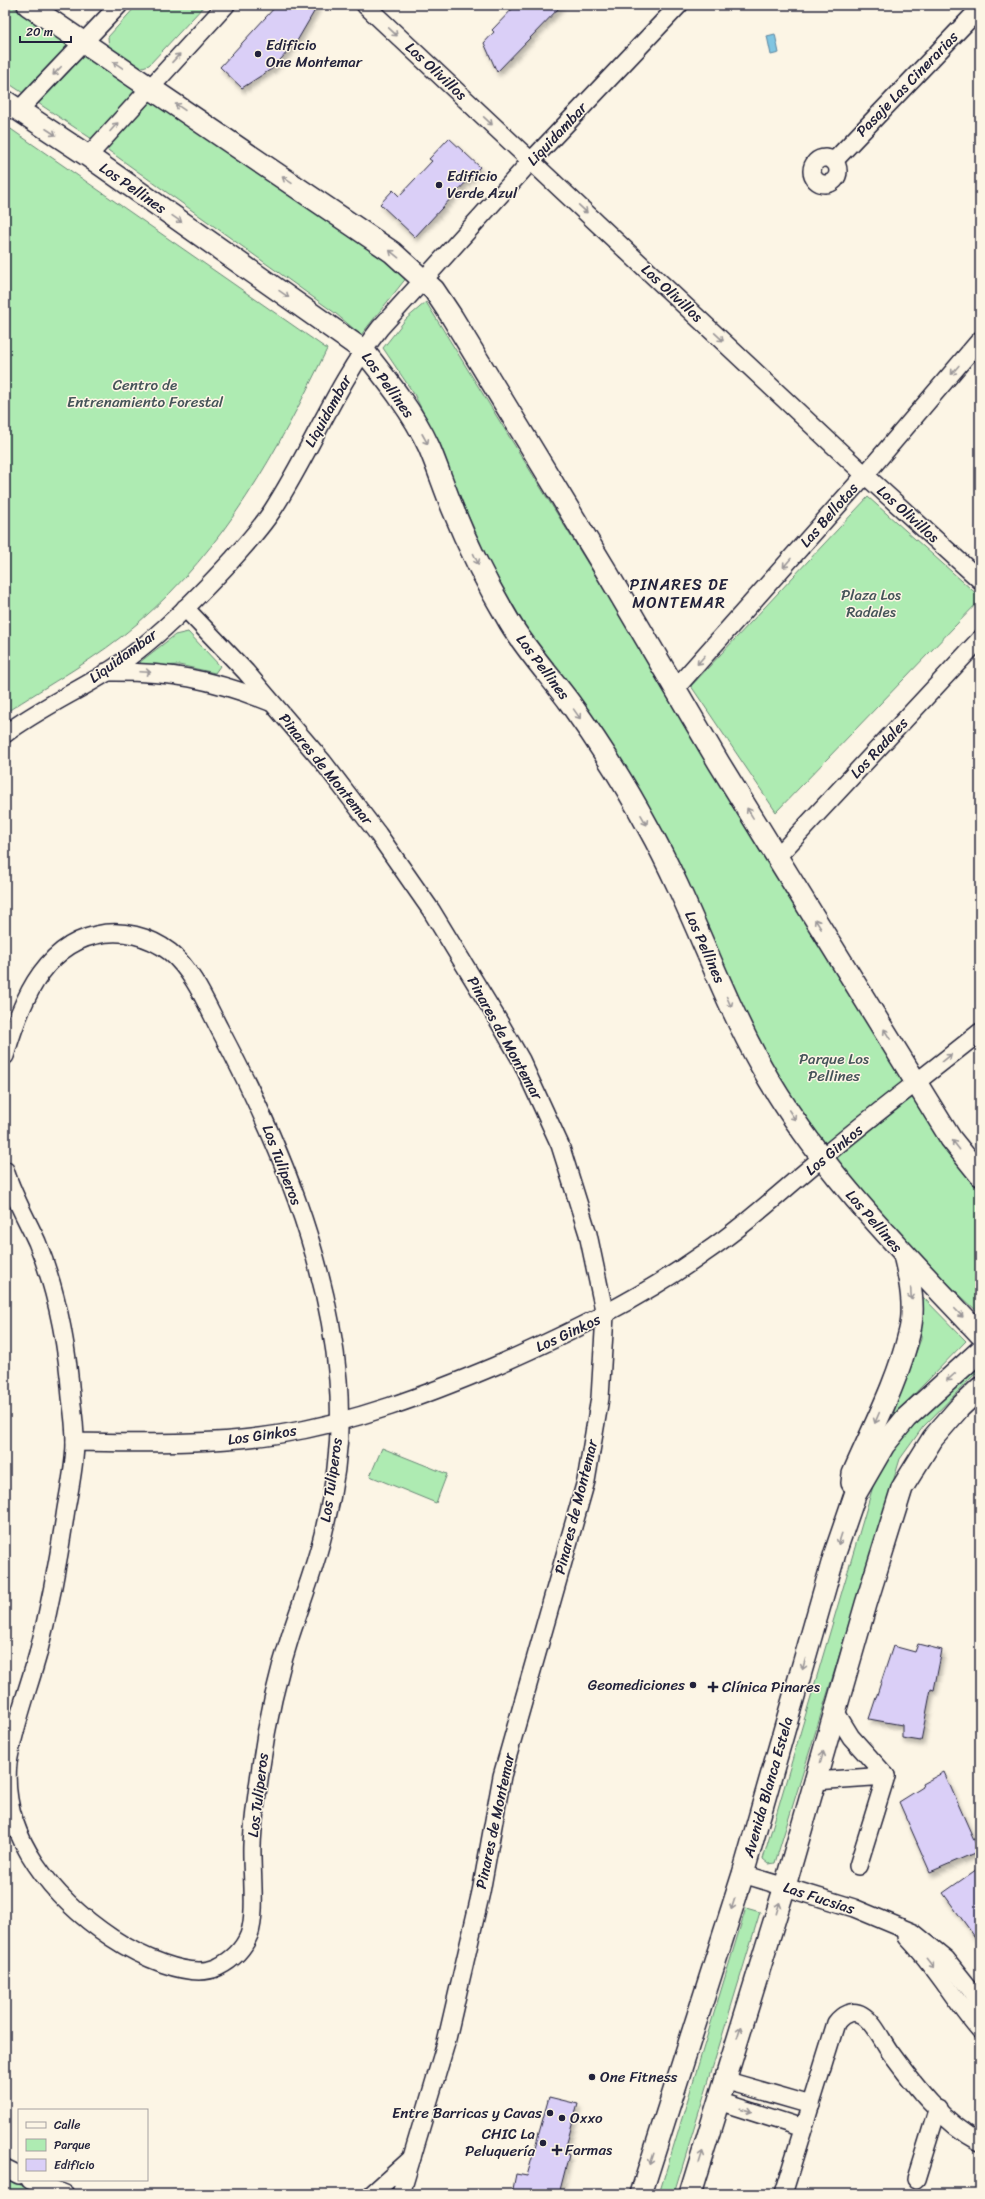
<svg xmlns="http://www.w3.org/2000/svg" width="985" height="2199" font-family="Sriracha,sans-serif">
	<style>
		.green { fill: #aeebb2; stroke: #688676 }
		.water { fill: #80c5e1; stroke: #5a849f }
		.building { fill: #dacff7; stroke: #22223b; filter: url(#shadow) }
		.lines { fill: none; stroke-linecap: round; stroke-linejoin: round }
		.minor-casing { stroke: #22223b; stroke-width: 20 }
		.major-casing { stroke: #22223b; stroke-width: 24 }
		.minor { stroke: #fcf5e5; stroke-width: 17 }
		.major { stroke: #fcf5e5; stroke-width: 21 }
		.oneway { stroke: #9a9698 }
		.poi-dot { fill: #22223b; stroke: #fcf5e5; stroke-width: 1.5 }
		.labels { text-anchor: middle; stroke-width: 3; stroke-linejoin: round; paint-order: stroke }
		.poi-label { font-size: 15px; fill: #22223b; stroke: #fcf5e5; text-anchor: start }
		.street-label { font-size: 15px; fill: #22223b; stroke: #fcf5e5 }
		.park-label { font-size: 15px; fill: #455459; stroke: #fcf5e5 }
		.neighbourhood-label { font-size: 16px; letter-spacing: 1px; fill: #22223b; stroke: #fcf5e5 }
	</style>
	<defs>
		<filter id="shadow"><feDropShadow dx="2.5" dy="4.5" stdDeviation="2" flood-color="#0004"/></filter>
	</defs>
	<rect width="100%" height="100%" fill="#fcf5e5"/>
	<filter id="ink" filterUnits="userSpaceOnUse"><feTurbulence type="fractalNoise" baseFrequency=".025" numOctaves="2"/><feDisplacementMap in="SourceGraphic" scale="8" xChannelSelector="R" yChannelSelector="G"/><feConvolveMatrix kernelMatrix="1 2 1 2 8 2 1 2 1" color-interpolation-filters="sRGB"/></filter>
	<g filter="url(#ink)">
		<g class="green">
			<polygon points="5,5 10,5 386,260 407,277 361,335 335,313 98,143 5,81"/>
			<polygon points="137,5 205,5 149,65 136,69 109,49 108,37"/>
			<path d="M5,125L327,349C277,452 226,547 138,623C98,658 49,684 5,713Z"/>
			<polygon points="426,302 958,1162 980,1193 980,1314 887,1226 839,1164 789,1093 490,564 454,484 440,446 414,394 383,348 406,319"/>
			<polygon points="868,497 980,597 980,600 776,812 691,686"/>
			<polygon points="188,632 220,666 215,673 179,665 143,667 140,662 175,635"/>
			<polygon points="920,1294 966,1341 892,1417 921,1339"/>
			<polygon points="976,1364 980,1366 980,1369 923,1427 900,1459 775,1863 769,1864 763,1859 874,1483 909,1425"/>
			<polygon points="382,1448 447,1474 436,1503 370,1476"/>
			<polygon points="746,1908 760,1912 674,2194 659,2194"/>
			<polygon points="5,2178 40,2194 18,2194 5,2188"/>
		</g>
		<polygon class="water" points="775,34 779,53 771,55 767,36"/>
		<g class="building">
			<polygon points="277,5 318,5 297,41 273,68 242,88 220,67"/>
			<polygon points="516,5 562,5 497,72 484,43 494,32 492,30"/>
			<polygon points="449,138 480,167 415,237 380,204 393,190 399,196 432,161 429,159"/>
			<polygon points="918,1644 942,1650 934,1690 931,1689 921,1741 902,1738 902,1725 869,1719 893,1646 915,1652"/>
			<polygon points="944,1772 979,1851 930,1872 899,1802 923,1787 922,1784"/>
			<polygon points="980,1867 980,1944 943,1893"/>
			<polygon points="549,2097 578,2104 564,2153 569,2155 559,2194 512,2194 516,2174 527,2176"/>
		</g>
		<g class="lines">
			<defs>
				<g id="minor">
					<polyline points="365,5 865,475 980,580"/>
					<polyline points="19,110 119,5"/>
					<polyline points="88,156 226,5"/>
					<circle cx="825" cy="171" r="13"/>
					<polyline points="834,161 980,8"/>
					<polyline points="185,608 246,672 323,762 378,834 431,910 498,1020 521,1060 560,1145 588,1234 605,1315 600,1398 586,1481 502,1776 481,1892 446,2043 401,2194"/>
					<path d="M106,672C170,671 211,679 270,702"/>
					<polyline points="675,689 865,475 980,340"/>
					<path d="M5,734C37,710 72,694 106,673C152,644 196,599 232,560C246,544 261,528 272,511C311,451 336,384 380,328L531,161L679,5"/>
					<polyline points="777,857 980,639"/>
					<path d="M5,1056C19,1008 41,947 96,935C122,929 149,936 170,952C193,971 206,1003 219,1028C276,1135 328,1258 338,1380C342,1428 337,1479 325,1526C317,1563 303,1598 291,1634C277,1677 267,1722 261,1766C257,1793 253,1819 252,1845C251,1870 257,1914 249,1935C243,1950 232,1960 218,1967C190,1981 136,1954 112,1938C55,1900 0,1837 8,1763C14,1726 28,1690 38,1654C50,1606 59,1558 66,1509C70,1487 75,1464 75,1442C75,1427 73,1411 71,1397C67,1345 57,1291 37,1242C26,1218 13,1196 5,1170"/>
					<path d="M75,1442C143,1443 213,1445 280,1434C355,1422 426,1395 495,1366C568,1334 638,1300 703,1254C746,1225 783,1190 823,1157C874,1114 928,1074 980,1032"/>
					<polyline points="835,1711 851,1737 886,1776"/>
					<polyline points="815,1781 886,1776 858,1866"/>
					<polyline points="743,1874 854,1908 914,1933 946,1959 970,1989 980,2006"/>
					<path d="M907,1937C935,1965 954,2000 980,2030"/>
					<polyline points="724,2080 811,2105"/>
					<polyline points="718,2101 803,2128"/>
					<polyline points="5,2168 19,2175"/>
					<polyline points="916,2179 938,2108"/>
					<polyline points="30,2180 65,2194"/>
					<polyline points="372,2194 412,2158"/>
					<path d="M783,2194L836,2023C842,2015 852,2009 862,2015C874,2022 882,2041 890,2052C914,2085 943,2123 980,2142"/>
				</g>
				<g id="major">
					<polyline points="28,5 392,252 434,290 452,317 605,569 719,763 951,1139 980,1175"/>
					<path d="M5,101L88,156L363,350C387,380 413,412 429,447C437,466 444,487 452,507C468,547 488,586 510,623C527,651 550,676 570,703C598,742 625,784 648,827C691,904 718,989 761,1066C818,1168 901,1250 980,1334"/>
					<path d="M852,1483L853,1474C872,1430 898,1381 909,1334C916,1309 910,1280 904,1255"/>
					<polyline points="641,2194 743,1874 835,1553 855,1495 884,1445 906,1418 980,1351"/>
					<polyline points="690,2194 785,1886 866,1604 902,1488 933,1438 959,1408 980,1388"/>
				</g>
			</defs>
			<use href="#minor" class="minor-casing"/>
			<use href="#major" class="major-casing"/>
			<use href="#minor" class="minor"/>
			<use href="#major" class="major"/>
		</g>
		<defs><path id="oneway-shaft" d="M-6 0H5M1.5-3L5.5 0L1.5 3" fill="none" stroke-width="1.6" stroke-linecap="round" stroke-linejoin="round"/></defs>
		<g class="oneway">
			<use href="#oneway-shaft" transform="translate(393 32) rotate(43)"/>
			<use href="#oneway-shaft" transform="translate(176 58) rotate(-47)"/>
			<use href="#oneway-shaft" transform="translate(118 65) rotate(-146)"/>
			<use href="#oneway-shaft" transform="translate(57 71) rotate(134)"/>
			<use href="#oneway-shaft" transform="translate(180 107) rotate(-146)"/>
			<use href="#oneway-shaft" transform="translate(488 121) rotate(43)"/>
			<use href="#oneway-shaft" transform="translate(114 127) rotate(-48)"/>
			<use href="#oneway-shaft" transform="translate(51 132) rotate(33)"/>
			<use href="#oneway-shaft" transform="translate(287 180) rotate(-146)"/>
			<use href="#oneway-shaft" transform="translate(583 209) rotate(43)"/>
			<use href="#oneway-shaft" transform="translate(177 219) rotate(35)"/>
			<use href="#oneway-shaft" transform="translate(394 254) rotate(-141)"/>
			<use href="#oneway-shaft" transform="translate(284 294) rotate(35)"/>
			<use href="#oneway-shaft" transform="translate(719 337) rotate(43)"/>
			<use href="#oneway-shaft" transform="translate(955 370) rotate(130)"/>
			<use href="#oneway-shaft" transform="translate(425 439) rotate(61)"/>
			<use href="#oneway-shaft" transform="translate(476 559) rotate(65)"/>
			<use href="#oneway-shaft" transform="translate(787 563) rotate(131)"/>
			<use href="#oneway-shaft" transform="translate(701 660) rotate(131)"/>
			<use href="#oneway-shaft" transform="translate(145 672) rotate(3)"/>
			<use href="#oneway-shaft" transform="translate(577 714) rotate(55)"/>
			<use href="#oneway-shaft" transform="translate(750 813) rotate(-122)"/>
			<use href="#oneway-shaft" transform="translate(644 820) rotate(60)"/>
			<use href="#oneway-shaft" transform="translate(818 924) rotate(-122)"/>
			<use href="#oneway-shaft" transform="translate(729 1002) rotate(66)"/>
			<use href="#oneway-shaft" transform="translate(887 1034) rotate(-122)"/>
			<use href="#oneway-shaft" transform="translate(947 1058) rotate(-39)"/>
			<use href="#oneway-shaft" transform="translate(792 1115) rotate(57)"/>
			<use href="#oneway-shaft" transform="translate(956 1145) rotate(-128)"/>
			<use href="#oneway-shaft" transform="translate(911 1294) rotate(87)"/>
			<use href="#oneway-shaft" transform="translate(959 1313) rotate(46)"/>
			<use href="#oneway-shaft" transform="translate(951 1377) rotate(138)"/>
			<use href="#oneway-shaft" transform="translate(877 1418) rotate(113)"/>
			<use href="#oneway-shaft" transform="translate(840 1539) rotate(108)"/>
			<use href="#oneway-shaft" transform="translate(804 1664) rotate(106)"/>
			<use href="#oneway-shaft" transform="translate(822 1757) rotate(-75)"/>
			<use href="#oneway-shaft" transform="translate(733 1904) rotate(108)"/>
			<use href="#oneway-shaft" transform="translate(778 1908) rotate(-73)"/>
			<use href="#oneway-shaft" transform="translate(930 1963) rotate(52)"/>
			<use href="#oneway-shaft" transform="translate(739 2032) rotate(-73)"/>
			<use href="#oneway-shaft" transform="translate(746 2110) rotate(16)"/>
			<use href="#oneway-shaft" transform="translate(701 2157) rotate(-73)"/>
			<use href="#oneway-shaft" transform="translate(652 2159) rotate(108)"/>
		</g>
	</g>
	<g class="poi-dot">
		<circle cx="258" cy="54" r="4"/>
		<circle cx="439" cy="185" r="4"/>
		<circle cx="693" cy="1685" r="4"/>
		<path d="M711 1681h4v4h4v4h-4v4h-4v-4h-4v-4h4z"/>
		<circle cx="592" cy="2077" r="4"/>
		<circle cx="550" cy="2113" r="4"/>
		<circle cx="562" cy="2118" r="4"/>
		<circle cx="543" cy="2143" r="4"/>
		<path d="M555 2144h4v4h4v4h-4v4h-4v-4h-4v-4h4z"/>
	</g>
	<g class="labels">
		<g class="poi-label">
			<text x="266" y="50">Edificio<tspan x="266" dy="17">One Montemar</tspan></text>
			<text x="447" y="181">Edificio<tspan x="447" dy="17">Verde Azul</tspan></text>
			<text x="685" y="1690" text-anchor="end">Geomediciones</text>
			<text x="722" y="1692">Clínica Pinares</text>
			<text x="600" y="2082">One Fitness</text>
			<text x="542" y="2118" text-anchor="end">Entre Barricas y Cavas</text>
			<text x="570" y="2123">Oxxo</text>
			<text x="535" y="2139" text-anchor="end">CHIC La<tspan x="535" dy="17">Peluquería</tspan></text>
			<text x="565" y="2155">Farmas</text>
		</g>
		<g class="street-label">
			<text transform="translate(436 71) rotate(43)" y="5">Los Olivillos</text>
			<text transform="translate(907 84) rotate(-46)" y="5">Pasaje Las Cinerarias</text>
			<text transform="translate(557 134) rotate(-47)" y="5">Liquidambar</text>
			<text transform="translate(133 188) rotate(35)" y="5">Los Pellines</text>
			<text transform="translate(672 293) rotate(43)" y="5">Los Olivillos</text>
			<text transform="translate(388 385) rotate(54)" y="5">Los Pellines</text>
			<text transform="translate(328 411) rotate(-61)" y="5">Liquidambar</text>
			<text transform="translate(908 514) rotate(42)" y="5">Los Olivillos</text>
			<text transform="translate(829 515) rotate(-49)" y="5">Las Bellotas</text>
			<text transform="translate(123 656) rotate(-36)" y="5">Liquidambar</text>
			<text transform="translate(543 667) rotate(53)" y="5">Los Pellines</text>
			<text transform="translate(879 748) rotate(-47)" y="5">Los Radales</text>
			<text transform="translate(326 769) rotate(51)" y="5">Pinares de Montemar</text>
			<text transform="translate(705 947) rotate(66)" y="5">Los Pellines</text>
			<text transform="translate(505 1038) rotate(61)" y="5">Pinares de Montemar</text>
			<text transform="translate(834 1150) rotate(-40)" y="5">Los Ginkos</text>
			<text transform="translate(282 1165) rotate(69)" y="5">Los Tuliperos</text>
			<text transform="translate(874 1221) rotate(49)" y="5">Los Pellines</text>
			<text transform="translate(568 1333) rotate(-25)" y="5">Los Ginkos</text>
			<text transform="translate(262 1435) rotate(-8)" y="5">Los Ginkos</text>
			<text transform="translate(331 1480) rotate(-82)" y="5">Los Tuliperos</text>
			<text transform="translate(576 1507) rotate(-76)" y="5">Pinares de Montemar</text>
			<text transform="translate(768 1787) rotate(-74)" y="5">Avenida Blanca Estela</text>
			<text transform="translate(258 1795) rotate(-83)" y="5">Los Tuliperos</text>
			<text transform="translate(495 1821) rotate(-78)" y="5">Pinares de Montemar</text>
			<text transform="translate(819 1898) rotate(18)" y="5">Las Fucsias</text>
		</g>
		<g class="park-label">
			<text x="145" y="390">Centro de<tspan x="145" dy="17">Entrenamiento Forestal</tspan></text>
			<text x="871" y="600">Plaza Los<tspan x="871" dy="17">Radales</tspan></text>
			<text x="834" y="1064">Parque Los<tspan x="834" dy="17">Pellines</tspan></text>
		</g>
		<g class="neighbourhood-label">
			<text x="679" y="590">PINARES DE<tspan x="679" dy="18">MONTEMAR</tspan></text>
		</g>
	</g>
	<rect width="985" height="2199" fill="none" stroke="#fcf5e5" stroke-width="20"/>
	<rect x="10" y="10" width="965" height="2179" fill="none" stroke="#22223b" stroke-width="1.5" filter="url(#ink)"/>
	<rect x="18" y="2109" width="130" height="72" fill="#fcf5e5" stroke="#a5a1a1"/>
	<rect x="26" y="2122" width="20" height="6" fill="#fcf5e5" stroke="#a5a1a1"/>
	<text x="54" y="2129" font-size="12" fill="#22223b">Calle</text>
	<rect x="26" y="2139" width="20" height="12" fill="#aeebb2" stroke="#a5a1a1"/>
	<text x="54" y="2149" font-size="12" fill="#22223b">Parque</text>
	<rect x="26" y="2159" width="20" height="12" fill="#dacff7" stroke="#a5a1a1"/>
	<text x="54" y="2169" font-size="12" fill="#22223b">Edificio</text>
	<path d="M20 36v6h51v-6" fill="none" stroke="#22223b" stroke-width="2"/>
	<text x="26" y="36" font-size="12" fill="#22223b" stroke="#fcf5e5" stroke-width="3" paint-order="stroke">20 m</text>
</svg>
